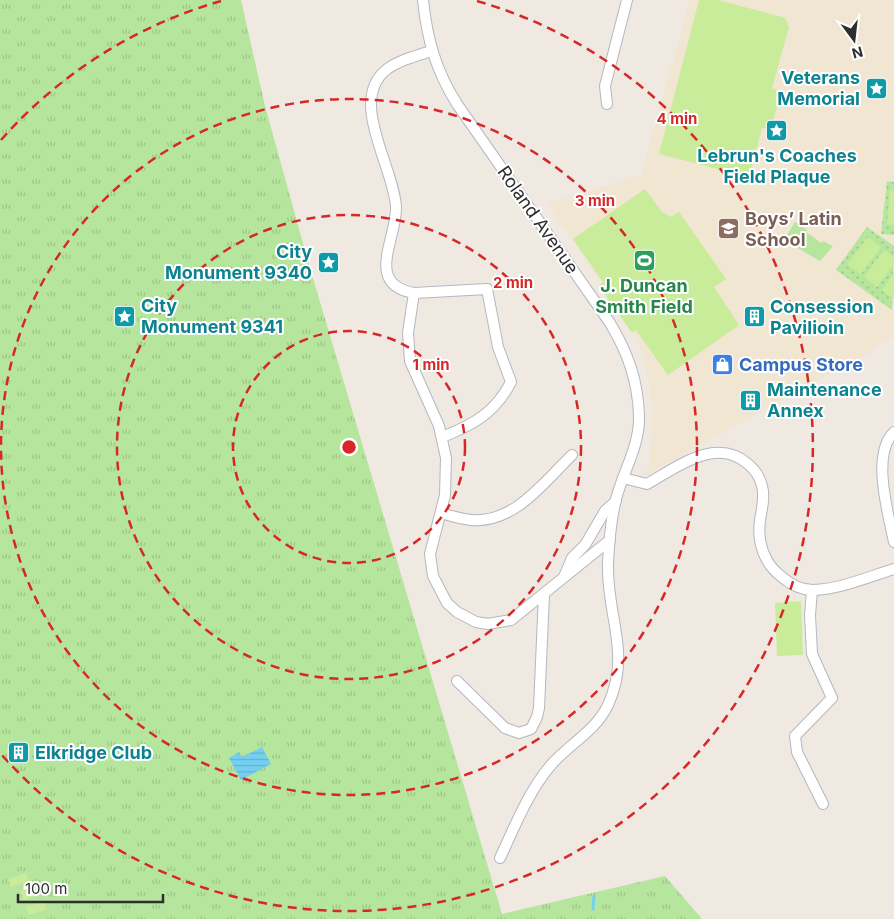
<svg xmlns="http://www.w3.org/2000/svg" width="894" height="919" font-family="Inter,sans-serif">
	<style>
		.education { fill: #f0e6d1 }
		.grass { fill: url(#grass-tufts) }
		.park { fill: url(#park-dots) }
		.garden { fill: #b6e59e }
		.pitch { fill: #c9ec9a }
		.water { fill: url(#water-rules) }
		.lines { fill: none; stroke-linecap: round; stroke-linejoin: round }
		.stream { stroke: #75cff0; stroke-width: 3 }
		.street-casing { stroke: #b4b7c1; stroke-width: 12 }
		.street { stroke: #fff; stroke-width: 10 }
		.ring { fill: none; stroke: #d62828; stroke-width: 2.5; stroke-dasharray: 9 6 }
		.labels { text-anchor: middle; stroke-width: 4; stroke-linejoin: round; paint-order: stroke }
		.culture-label { font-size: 18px; font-weight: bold; fill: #0d838f; stroke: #fff; text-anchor: start }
		.education-label { font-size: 18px; font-weight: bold; fill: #785e54; stroke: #fff; text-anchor: start }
		.street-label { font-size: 18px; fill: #2e2e2e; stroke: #fff }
		.leisure-label { font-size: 18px; font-weight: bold; fill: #27864d; stroke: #fff }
		.shop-label { font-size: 18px; font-weight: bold; fill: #366cbe; stroke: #fff; text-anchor: start }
		.centre { fill: #d62828; stroke: #fff; stroke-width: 2.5 }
		.ring-label { font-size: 15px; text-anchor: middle; font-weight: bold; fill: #d62828; stroke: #fff; stroke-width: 4; stroke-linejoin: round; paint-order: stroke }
	</style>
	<defs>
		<pattern id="grass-tufts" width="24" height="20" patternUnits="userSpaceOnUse" patternTransform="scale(1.25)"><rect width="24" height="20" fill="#b6e59e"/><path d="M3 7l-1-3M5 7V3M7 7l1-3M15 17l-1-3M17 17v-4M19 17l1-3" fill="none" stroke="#9dc588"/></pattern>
		<pattern id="park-dots" width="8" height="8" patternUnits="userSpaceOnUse" patternTransform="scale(1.25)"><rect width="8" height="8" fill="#b6e59e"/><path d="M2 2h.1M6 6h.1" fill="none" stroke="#9dc588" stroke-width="1.8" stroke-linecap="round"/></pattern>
		<pattern id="water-rules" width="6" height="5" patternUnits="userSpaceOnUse" patternTransform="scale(1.25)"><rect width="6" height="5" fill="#75cff0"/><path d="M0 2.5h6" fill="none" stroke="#66b2ce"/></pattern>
	</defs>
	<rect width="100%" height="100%" fill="#efe9e1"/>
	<polygon class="education" points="690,0 894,0 894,336 868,353 645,475 650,458 653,410 644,358 635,334 547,203 641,175"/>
	<polygon class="grass" points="0,0 241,0 265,106 309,265 502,914 665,876 702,919 0,919"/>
	<g class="park">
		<polygon points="887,181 894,182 894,235 881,234"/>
		<polygon points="867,227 894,246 892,310 836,270"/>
	</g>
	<polygon class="garden" points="795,222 807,230 806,232 821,243 823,241 833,246 820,261 784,240"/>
	<g class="pitch">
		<polygon points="699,0 718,0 785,18 789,27 772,88 781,91 771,130 762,128 749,177 659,154"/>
		<polygon points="645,189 662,212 671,217 679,212 726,279 714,287 739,325 668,375 636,330 632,333 599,286 603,282 573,239"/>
		<polygon points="890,191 894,191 894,225 887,224"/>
		<polygon points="868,237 881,247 861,274 847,265"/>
		<polygon points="884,250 894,257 894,264 877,287 864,277"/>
		<polygon points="894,273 894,299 882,290"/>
		<polygon points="801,601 803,655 777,656 775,603"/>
		<polygon points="26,873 29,881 11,887 8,879"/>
		<polygon points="38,886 41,894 23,900 20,891"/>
		<polygon points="44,901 47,909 29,915 26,907"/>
	</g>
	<polygon class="water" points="262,747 271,764 241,780 229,758 239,752 242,757"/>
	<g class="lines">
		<polyline class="stream" points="593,909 594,896"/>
		<defs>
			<g id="street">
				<path d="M423,0C427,39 436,71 457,104L610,323C628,353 638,381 639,416C640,445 623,472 616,499C611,519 609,543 608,563C606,615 632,653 608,705C596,731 569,744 551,765C528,792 515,826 500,858"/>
				<path d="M431,51C417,56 398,60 386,70C348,101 394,167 396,207C397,239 364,284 414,293L487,289L498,347L511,382C495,413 473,425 442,437"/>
				<polyline points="607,104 605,86 627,0"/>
				<polyline points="414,293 408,333 410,361 439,426 446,458 445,495 430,554 433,576 447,603 457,612 476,622 488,624 511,620 610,540"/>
				<path d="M894,432C871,454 888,513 894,542"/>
				<path d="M623,478L647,484C677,467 716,436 748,464C754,469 760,477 762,486C765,497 762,508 760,520C757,542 764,564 782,577C791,585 801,590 813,590C841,589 868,577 894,569"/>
				<path d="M441,513C451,516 461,519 471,520C514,524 544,482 572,455"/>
				<polyline points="564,577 572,558 585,545 605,511 616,501"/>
				<polyline points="812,590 810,615 812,654 832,698 795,736 797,752 823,804"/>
				<polyline points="457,681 505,728 519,733 531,729 537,717 539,708 544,594"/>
			</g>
		</defs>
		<use href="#street" class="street-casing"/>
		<use href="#street" class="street"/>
	</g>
	<g class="ring">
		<circle cx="349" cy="447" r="116"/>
		<circle cx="349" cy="447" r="232"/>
		<circle cx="349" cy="447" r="348"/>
		<path d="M1 140A464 464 0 0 1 221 1M477 1A464 464 0 1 1 1 754"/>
	</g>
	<defs>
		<symbol id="sight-square" viewBox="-11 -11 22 22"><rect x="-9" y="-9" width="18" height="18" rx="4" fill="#0f9aa8" stroke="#fff"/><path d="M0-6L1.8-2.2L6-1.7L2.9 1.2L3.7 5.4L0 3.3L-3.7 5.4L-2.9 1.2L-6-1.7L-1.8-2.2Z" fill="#fff"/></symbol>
		<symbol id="school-square" viewBox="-11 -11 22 22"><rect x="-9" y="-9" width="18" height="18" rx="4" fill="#8d6e63" stroke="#fff"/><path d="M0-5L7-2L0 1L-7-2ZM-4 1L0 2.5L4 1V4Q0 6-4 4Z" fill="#fff"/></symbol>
		<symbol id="stadium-square" viewBox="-11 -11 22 22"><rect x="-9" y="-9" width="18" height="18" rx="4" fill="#2e9e5b" stroke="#fff"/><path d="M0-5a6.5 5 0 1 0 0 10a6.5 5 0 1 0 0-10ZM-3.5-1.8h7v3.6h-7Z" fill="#fff"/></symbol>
		<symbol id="building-square" viewBox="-11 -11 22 22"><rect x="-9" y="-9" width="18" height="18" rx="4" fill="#0f9aa8" stroke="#fff"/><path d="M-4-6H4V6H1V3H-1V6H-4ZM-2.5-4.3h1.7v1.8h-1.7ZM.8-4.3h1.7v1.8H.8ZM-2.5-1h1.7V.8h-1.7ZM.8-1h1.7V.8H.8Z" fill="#fff"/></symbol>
		<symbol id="shop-square" viewBox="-11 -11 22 22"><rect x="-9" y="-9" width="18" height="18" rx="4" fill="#3f7fe0" stroke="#fff"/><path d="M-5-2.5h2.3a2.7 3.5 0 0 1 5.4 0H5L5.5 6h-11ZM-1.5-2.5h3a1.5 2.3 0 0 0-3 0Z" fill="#fff"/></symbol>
	</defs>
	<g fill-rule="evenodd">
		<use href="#sight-square" x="864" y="76" width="25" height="25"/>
		<use href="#sight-square" x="764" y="118" width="25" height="25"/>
		<use href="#school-square" x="716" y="216" width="25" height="25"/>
		<use href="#stadium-square" x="632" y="248" width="25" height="25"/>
		<use href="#sight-square" x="316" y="250" width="25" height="25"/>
		<use href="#sight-square" x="112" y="304" width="25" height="25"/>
		<use href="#building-square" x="742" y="304" width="25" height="25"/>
		<use href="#shop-square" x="710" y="352" width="25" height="25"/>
		<use href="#building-square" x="738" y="388" width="25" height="25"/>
		<use href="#building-square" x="6" y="740" width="25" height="25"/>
	</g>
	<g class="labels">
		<g class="culture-label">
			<text x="860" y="84" text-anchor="end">Veterans<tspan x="860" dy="21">Memorial</tspan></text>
			<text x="777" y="162" text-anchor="middle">Lebrun's Coaches<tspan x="777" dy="21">Field Plaque</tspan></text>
			<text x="312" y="258" text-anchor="end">City<tspan x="312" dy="21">Monument 9340</tspan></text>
			<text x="141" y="312">City<tspan x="141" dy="21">Monument 9341</tspan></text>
			<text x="770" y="313">Consession<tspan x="770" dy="21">Pavilioin</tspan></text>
			<text x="767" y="396">Maintenance<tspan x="767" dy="21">Annex</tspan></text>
			<text x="35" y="759">Elkridge Club</text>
		</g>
		<g class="education-label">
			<text x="745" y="225">Boys’ Latin<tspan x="745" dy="21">School</tspan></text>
		</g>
		<g class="street-label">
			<text transform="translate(538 220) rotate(55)" y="6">Roland Avenue</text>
		</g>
		<g class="leisure-label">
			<text x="644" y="292">J. Duncan<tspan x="644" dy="21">Smith Field</tspan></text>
		</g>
		<g class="shop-label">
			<text x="739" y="371">Campus Store</text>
		</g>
	</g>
	<circle cx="349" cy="447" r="8" class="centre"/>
	<g class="ring-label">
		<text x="677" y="124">4 min</text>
		<text x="595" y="206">3 min</text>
		<text x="513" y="288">2 min</text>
		<text x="431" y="370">1 min</text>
	</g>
	<g transform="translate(854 40) rotate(165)" stroke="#ffffff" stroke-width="4" paint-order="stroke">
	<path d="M0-4L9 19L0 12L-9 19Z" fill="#2e2e2e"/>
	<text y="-8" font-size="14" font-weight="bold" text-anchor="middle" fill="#2e2e2e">N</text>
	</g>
	<path d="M18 894v8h145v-8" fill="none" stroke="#2e2e2e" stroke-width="2.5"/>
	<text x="25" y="894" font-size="15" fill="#2e2e2e" stroke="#ffffff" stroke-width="4" paint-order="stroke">100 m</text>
</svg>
